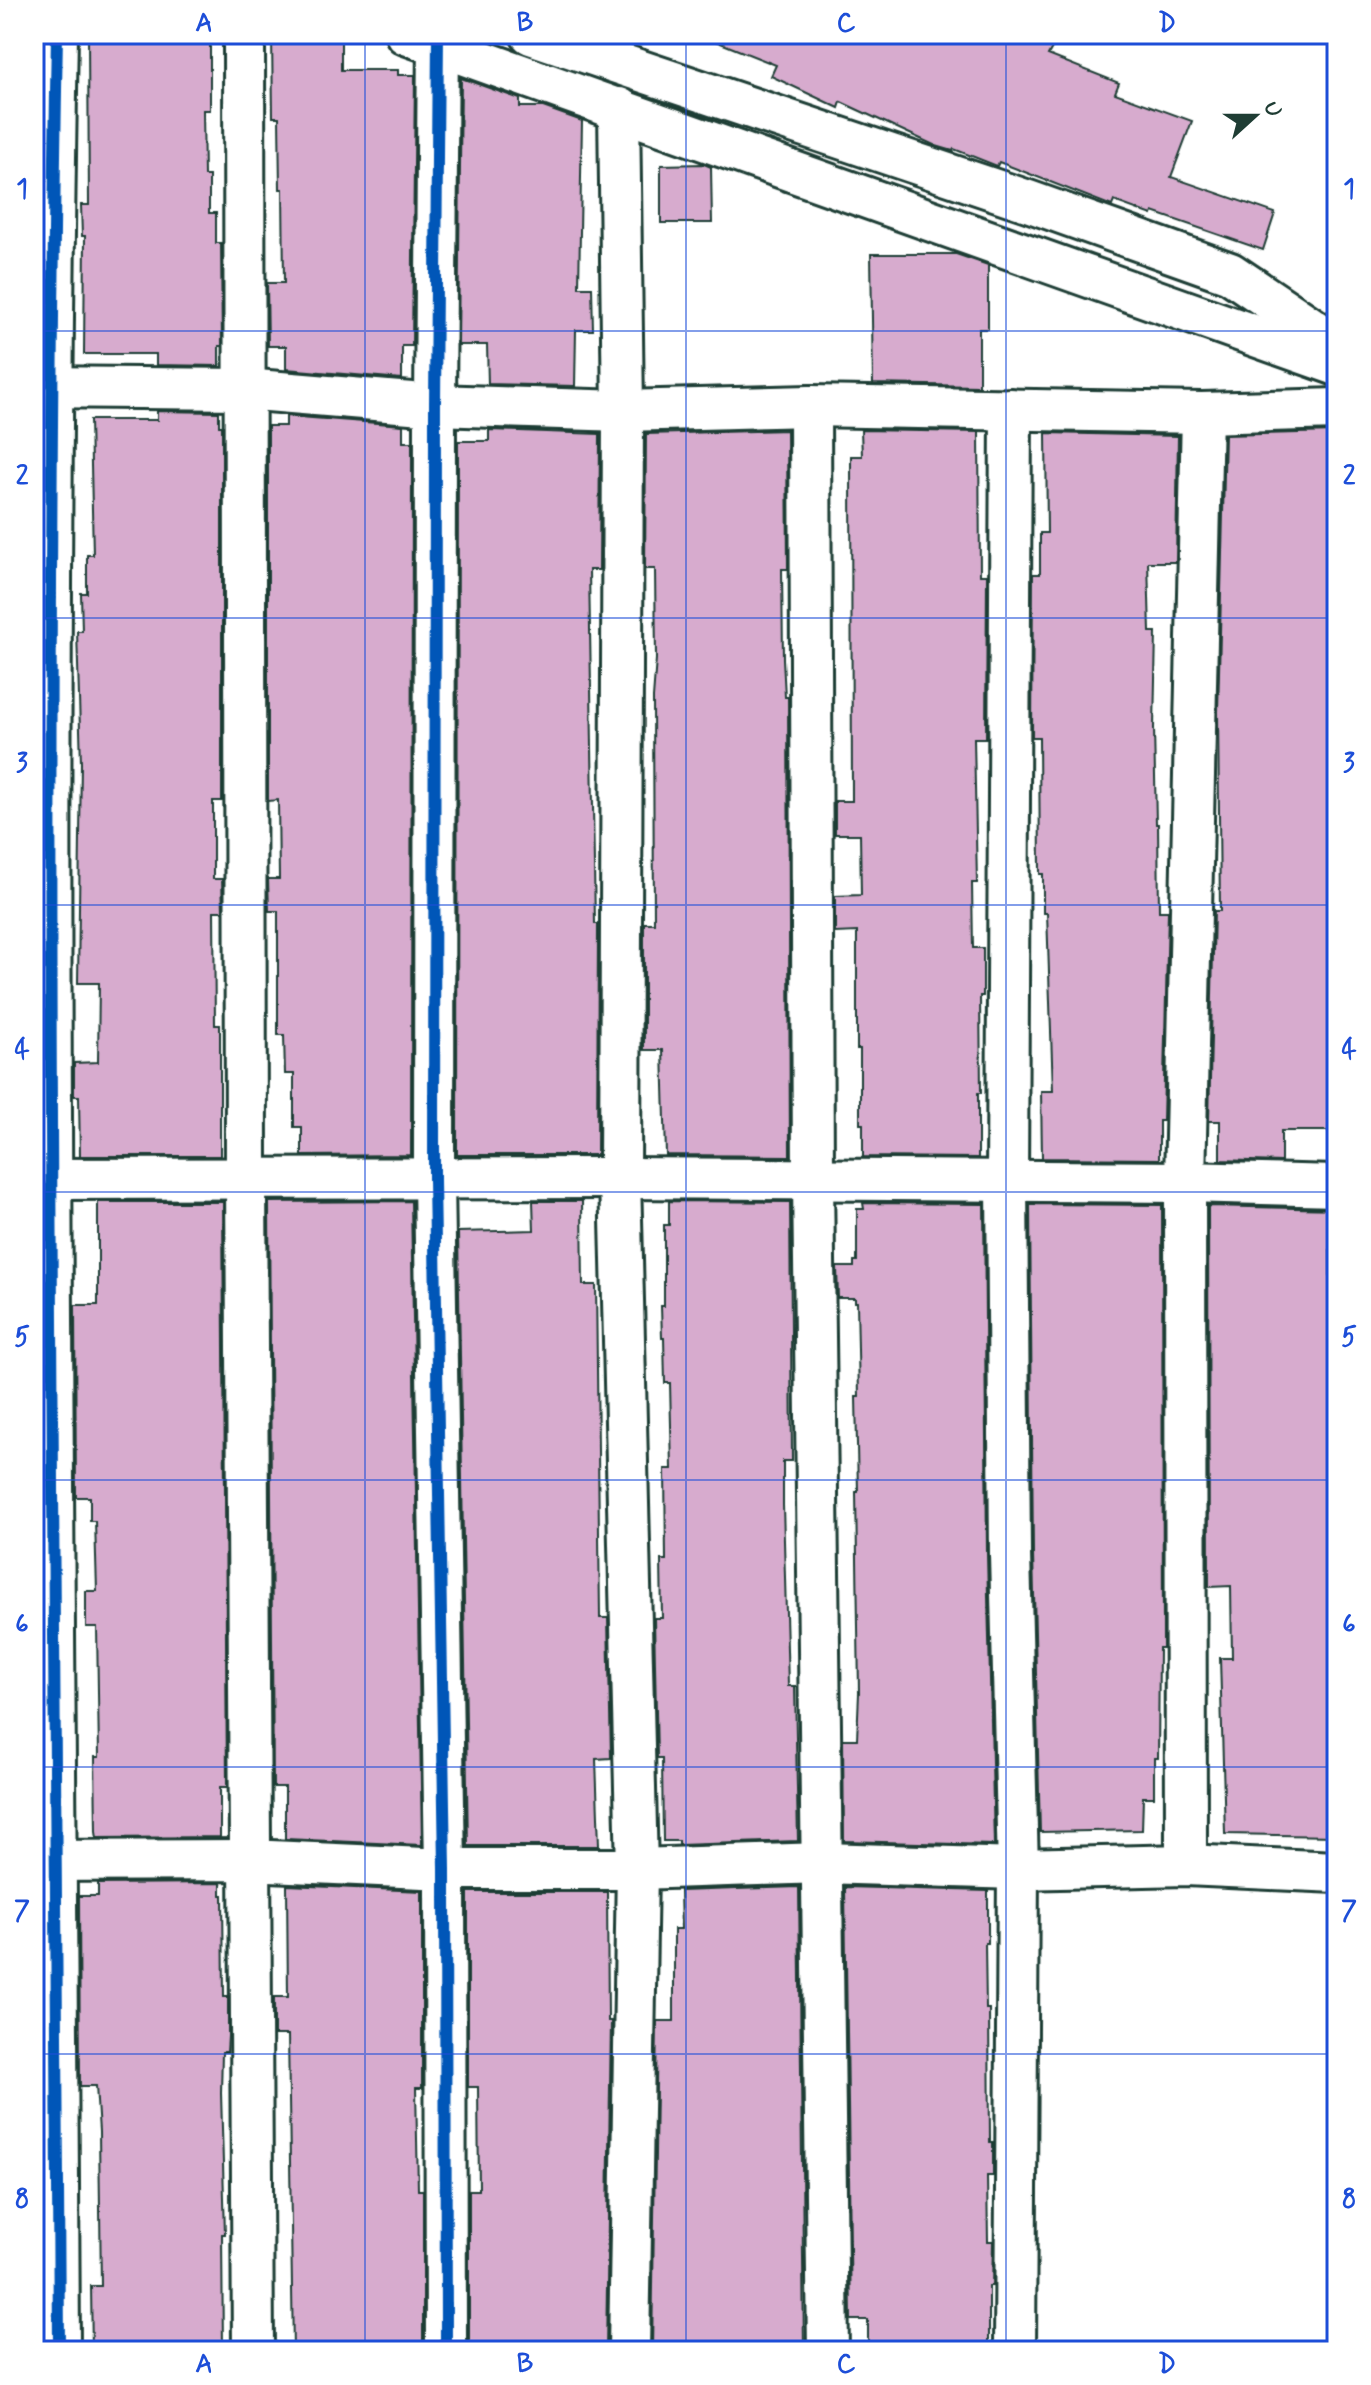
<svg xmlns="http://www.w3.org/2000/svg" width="1371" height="2385" font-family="Mynerve,sans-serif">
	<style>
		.building { fill: #d7abce; stroke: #1f3d34; stroke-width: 2 }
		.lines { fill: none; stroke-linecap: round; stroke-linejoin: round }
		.street-casing { stroke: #1f3d34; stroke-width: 46 }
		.street { stroke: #fff; stroke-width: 40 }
		.cycleway-casing { stroke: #fff; stroke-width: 17 }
		.cycleway { stroke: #0057b8; stroke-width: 12 }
		.grid { fill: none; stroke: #1d4ed8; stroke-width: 2; stroke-opacity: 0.55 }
		.neatline { fill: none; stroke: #1d4ed8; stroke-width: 3 }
		.grid-label { font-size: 26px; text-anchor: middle; font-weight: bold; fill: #1d4ed8 }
	</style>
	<rect width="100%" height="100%" fill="#fff"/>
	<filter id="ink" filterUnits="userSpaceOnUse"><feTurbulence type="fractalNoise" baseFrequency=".0125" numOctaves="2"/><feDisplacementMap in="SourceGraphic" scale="16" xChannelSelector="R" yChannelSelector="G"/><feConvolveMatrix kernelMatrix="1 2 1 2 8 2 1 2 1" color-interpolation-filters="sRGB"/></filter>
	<g filter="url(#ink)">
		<g class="building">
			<polygon points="88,34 210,34 210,110 203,110 204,176 209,176 209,213 216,213 216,243 221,243 222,346 219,346 219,366 156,365 156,354 84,354 85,236 82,236 81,205 89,205"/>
			<polygon points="272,34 341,34 341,70 398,70 398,75 415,75 412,346 402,346 402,379 286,369 286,346 268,346 267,283 284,283 283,189 280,189 279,117 273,117"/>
			<polygon points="703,34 1028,34 1053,46 1048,55 1119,83 1115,93 1192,121 1171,177 1275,213 1263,250 1153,212 1152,215 1114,201 1112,206 999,162 997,166 954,149 953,151 936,146 841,102 839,108 771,76 776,65 703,36"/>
			<polygon points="461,78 520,99 520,107 543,107 582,121 579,287 592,287 593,330 576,330 575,386 488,384 487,345 458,345"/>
			<polygon points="704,164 711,167 712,223 661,223 661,165"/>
			<polygon points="871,254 956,254 988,265 988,329 979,329 979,386 873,384"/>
			<polygon points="157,411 219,412 219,426 222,426 222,801 213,801 213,879 222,879 223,911 214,911 215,1025 220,1025 220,1156 80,1156 79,1096 74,1096 74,1063 98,1062 99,983 78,983 81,763 77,631 82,631 81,593 87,593 87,555 93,555 90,420 157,420"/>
			<polygon points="286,416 403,425 403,442 412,442 411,1155 302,1156 302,1127 294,1127 294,1074 285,1074 284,1035 278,1035 278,911 269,911 268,879 279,879 278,800 268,801 268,426 286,426"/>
			<polygon points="489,430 600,434 599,570 589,570 595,924 598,924 597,1155 457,1155 458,441 489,441"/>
			<polygon points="787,430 788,569 782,569 783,659 785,697 788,697 790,1156 666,1155 663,1050 644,1050 644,923 654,923 653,698 656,659 655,569 645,569 646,434"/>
			<polygon points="861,430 979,432 980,575 987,575 986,738 974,738 977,883 972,883 973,948 983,948 983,996 980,996 981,1093 978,1093 978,1158 863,1157 863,1124 860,1124 860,1049 857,1049 857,932 835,933 835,896 861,895 860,834 835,834 835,801 852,801 851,456 862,456"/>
			<polygon points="1337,432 1337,485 1333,485 1333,596 1337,596 1337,1131 1281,1131 1281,1162 1220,1160 1220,1121 1209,1121 1214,911 1220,911 1218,712 1225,435"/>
			<polygon points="1046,433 1178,436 1176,562 1148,562 1150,632 1156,632 1154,728 1156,824 1158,824 1159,911 1168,911 1163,1121 1159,1121 1159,1159 1042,1158 1041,1091 1053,1091 1047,913 1043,913 1043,874 1040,874 1039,737 1032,737 1033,574 1040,574 1040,533 1047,533"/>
			<polygon points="411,1201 422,1845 285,1839 285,1787 273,1787 269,1202"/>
			<polygon points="533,1201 582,1201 583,1285 596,1285 600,1618 608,1618 611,1758 596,1759 599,1846 468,1846 458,1232 534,1230"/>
			<polygon points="669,1201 790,1202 792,1461 783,1461 783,1505 788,1686 795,1686 798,1841 679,1845 679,1841 663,1841 662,1758 657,1758 654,1618 662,1618 661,1560 666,1560 665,1469 672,1469 670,1383 665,1383 664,1338 662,1338 661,1306 664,1306 664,1225 669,1225"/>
			<polygon points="98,1202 223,1202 227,1787 220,1787 220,1837 97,1838 96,1832 95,1757 99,1757 97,1627 86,1627 86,1591 97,1591 95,1521 90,1521 90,1497 76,1497 75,1305 98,1305"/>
			<polygon points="863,1203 984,1204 987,1555 994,1845 844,1841 843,1739 857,1739 859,1693 856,1492 858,1492 856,1397 859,1397 857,1302 855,1302 855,1298 838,1298 837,1267 854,1267 854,1261 857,1261 857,1209 864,1209"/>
			<polygon points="1030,1204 1162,1205 1163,1648 1159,1648 1158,1758 1154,1758 1154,1797 1143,1797 1142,1830 1040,1832 1033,1554"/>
			<polygon points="1208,1206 1337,1209 1337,1235 1330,1235 1331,1327 1337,1327 1337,1656 1334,1656 1337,1836 1225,1834 1220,1658 1232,1658 1231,1586 1209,1587"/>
			<polygon points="221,1883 221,1895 223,1895 224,1997 228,1997 228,2036 227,2052 222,2052 221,2093 225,2234 222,2234 223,2351 92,2351 91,2286 101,2286 99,2132 96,2086 80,2086 79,1896 98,1896 98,1884"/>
			<polygon points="287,1885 422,1891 422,2088 416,2088 418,2190 423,2190 423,2351 293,2351 288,2035 274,2035 274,1997 288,1997"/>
			<polygon points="799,1887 804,2351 652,2351 657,2021 674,2021 674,1929 681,1929 680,1891"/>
			<polygon points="845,1887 988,1891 988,1943 985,1943 986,2009 989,2009 990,2142 993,2142 993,2176 987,2176 988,2241 993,2241 992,2286 989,2286 989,2351 868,2351 868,2320 851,2320"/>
			<polygon points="468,1892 607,1892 608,2021 611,2021 606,2351 469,2351 469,2190 479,2190 478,2087 468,2087"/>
		</g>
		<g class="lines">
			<defs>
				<g id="street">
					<path d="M57,34C43,806 55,1579 59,2351"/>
					<polyline points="244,34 246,1178 253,2351"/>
					<polyline points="406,34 1337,365"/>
					<polyline points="438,34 435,405 434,1180 445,1869 446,2351"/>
					<polyline points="531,34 1028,201 1230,273 1337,345"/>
					<polyline points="619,108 623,411 620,1178 637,1869 629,2351"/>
					<polyline points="34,387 244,389 435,405 623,411 810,406 1202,413 1337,409"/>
					<polyline points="810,406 813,1181 828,2351"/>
					<polyline points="1011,409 1007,1182 1010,1554 1018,1869 1015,2351"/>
					<polyline points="34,1179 620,1178 1185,1182 1337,1186"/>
					<polyline points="34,1861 248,1860 445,1869 637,1869 823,1863 1018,1869 1186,1865 1337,1872"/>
					<polyline points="1186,1865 1185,1182 1202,413"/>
				</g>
			</defs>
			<use href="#street" class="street-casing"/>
			<use href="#street" class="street"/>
			<defs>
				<g id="cycleway">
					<path d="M57,34C43,806 55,1579 59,2351"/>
					<polyline points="438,34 435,405 434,1180 445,1869 446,2351"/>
				</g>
			</defs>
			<use href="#cycleway" class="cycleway-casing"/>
			<use href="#cycleway" class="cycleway"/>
		</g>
	</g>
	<path class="grid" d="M365,34V2351M686,34V2351M1006,34V2351M34,331H1337M34,618H1337M34,905H1337M34,1192H1337M34,1480H1337M34,1767H1337M34,2054H1337"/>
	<rect width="1371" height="2385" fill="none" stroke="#fff" stroke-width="88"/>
	<g transform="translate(1255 116) rotate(69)" stroke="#ffffff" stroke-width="6" paint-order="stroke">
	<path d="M0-6L14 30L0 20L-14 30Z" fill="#1f3d34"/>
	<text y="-12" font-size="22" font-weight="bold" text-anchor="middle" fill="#1f3d34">U</text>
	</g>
	<rect x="44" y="44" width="1283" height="2297" class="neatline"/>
	<g class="grid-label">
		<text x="204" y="31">A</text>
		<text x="525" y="31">B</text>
		<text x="846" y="31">C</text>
		<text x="1167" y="31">D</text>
		<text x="22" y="197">1</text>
		<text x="1349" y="197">1</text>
		<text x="22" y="484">2</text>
		<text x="1349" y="484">2</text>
		<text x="22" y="771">3</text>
		<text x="1349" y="771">3</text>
		<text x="22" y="1058">4</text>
		<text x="1349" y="1058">4</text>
		<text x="22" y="1345">5</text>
		<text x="1349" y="1345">5</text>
		<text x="22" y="1632">6</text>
		<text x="1349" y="1632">6</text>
		<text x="22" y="1919">7</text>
		<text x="1349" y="1919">7</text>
		<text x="22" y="2207">8</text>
		<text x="1349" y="2207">8</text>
		<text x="204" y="2372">A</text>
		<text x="525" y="2372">B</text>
		<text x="846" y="2372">C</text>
		<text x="1167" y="2372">D</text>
	</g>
</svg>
